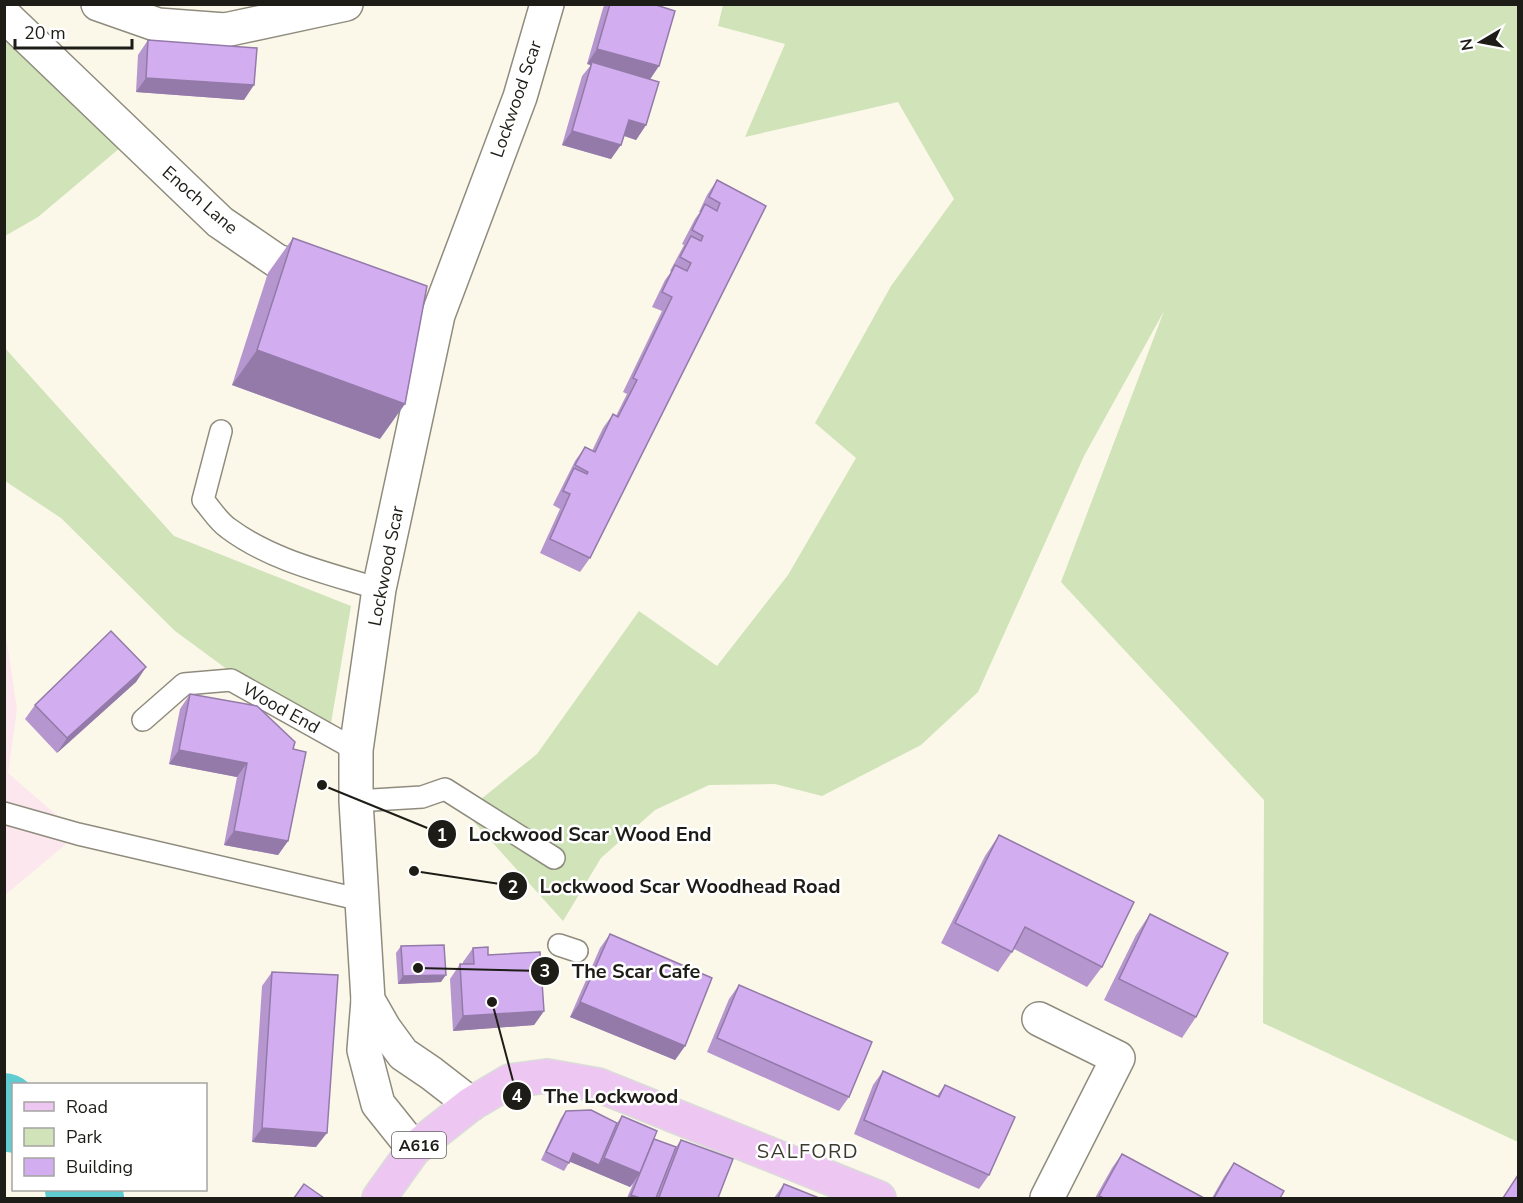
<svg xmlns="http://www.w3.org/2000/svg" width="1523" height="1203" font-family="'Nunito Sans',sans-serif">
	<style>
		.industrial { fill: #fce7ee }
		.green { fill: #d0e3b9 }
		.lines { fill: none; stroke-linecap: round; stroke-linejoin: round }
		.river { stroke: #61cbd2; stroke-width: 70 }
		.service-casing { stroke: #8f8c7e; stroke-width: 24 }
		.minor-casing { stroke: #8f8c7e; stroke-width: 36 }
		.primary-casing { stroke: #dbdbda; stroke-width: 36 }
		.service { stroke: #fff; stroke-width: 21 }
		.minor { stroke: #fff; stroke-width: 33 }
		.primary { stroke: #edc7f1; stroke-width: 33 }
		.wall { fill: #b596ce }
		.shaded-wall { fill: #937aa8 }
		.building { fill: #d2aef0; stroke: #937aa8; stroke-width: 1.5 }
		.labels { text-anchor: middle; stroke-width: 5; stroke-linejoin: round; paint-order: stroke }
		.shield { fill: #fff; stroke: #61605d; stroke-width: 1.5 }
		.shield-label { font-size: 16px; font-weight: bold; fill: #1d1c17 }
		.street-label { font-size: 18px; fill: #1d1c17; stroke: #fff }
		.neighbourhood-label { font-size: 20px; letter-spacing: 1.5px; fill: #3c392d; stroke: #fff }
		.leader { fill: none; stroke: #1d1c17; stroke-width: 2 }
		.callout-dot { fill: #1d1c17; stroke: #fff; stroke-width: 2 }
		.mark-label { font-size: 18px; text-anchor: middle; font-weight: bold; fill: #fff }
		.callout-label { font-size: 20px; text-anchor: middle; font-weight: bold; fill: #1d1c17; stroke: #fff; stroke-width: 5; stroke-linejoin: round; paint-order: stroke }
	</style>
	<rect width="100%" height="100%" fill="#fbf8e9"/>
	<polygon class="industrial" points="4,623 17,709 8,773 78,834 5,895"/>
	<g class="green">
		<polygon points="723,5 1518,5 1518,1142 1263,1023 1264,800 1061,582 1164,311 1084,456 978,692 921,745 822,796 775,784 709,785 655,810 601,858 563,921 465,812 537,754 639,611 717,666 788,575 856,458 815,423 891,286 954,199 898,102 745,137 785,44 718,26"/>
		<polygon points="4,39 127,142 38,217 5,236"/>
		<polygon points="4,347 174,536 351,606 330,729 254,689 175,631 61,518 5,481"/>
	</g>
	<g class="lines">
		<g class="river">
			<polyline points="4,1108 14,1118"/>
			<polyline points="80,1190 89,1198"/>
		</g>
		<defs>
			<g id="service">
				<path d="M221,431L203,500C211,509 218,521 228,528C272,561 328,573 379,589"/>
				<polyline points="143,720 184,684 231,680 356,750"/>
				<polyline points="356,801 422,797 445,789 554,858"/>
				<polyline points="4,813 78,834 362,900"/>
				<polyline points="559,945 577,951"/>
			</g>
			<g id="minor">
				<polyline points="98,4 158,25 225,30 346,4"/>
				<polyline points="4,15 220,222 277,261 320,275"/>
				<polyline points="368,1000 364,1050 378,1104 414,1149"/>
				<polyline points="1039,1019 1118,1058 1047,1198"/>
				<polyline points="471,1104 431,1073 403,1054 384,1028 368,1000 356,801 356,750 379,589 438,315 520,97 547,4"/>
			</g>
			<polyline id="primary" points="379,1198 414,1149 471,1104 510,1081 547,1076 598,1085 879,1198"/>
		</defs>
		<use href="#service" class="service-casing"/>
		<use href="#minor" class="minor-casing"/>
		<use href="#primary" class="primary-casing"/>
		<use href="#service" class="service"/>
		<use href="#minor" class="minor"/>
		<use href="#primary" class="primary"/>
	</g>
	<g class="wall">
		<polygon points="605,4 653,4 650,79 646,125 636,140 624,136 611,159 562,145 582,76 591,65 587,64 603,8"/>
		<polygon points="148,40 244,100 136,92 138,55"/>
		<polygon points="717,180 766,206 590,558 580,572 540,553 560,509 553,505 575,461 585,447 592,451 603,428 613,414 616,416 627,394 623,392 662,311 652,307 665,280 671,272 670,271 684,245 682,244 695,219 700,212 699,212 707,195"/>
		<polygon points="293,238 380,439 232,385 268,273"/>
		<polygon points="146,667 136,682 57,753 25,719 35,705"/>
		<polygon points="190,694 293,749 288,841 278,855 224,845 237,777 169,764 180,709"/>
		<polygon points="999,835 1102,967 1087,987 1014,949 998,972 941,943 985,856"/>
		<polygon points="1150,914 1196,1017 1182,1038 1104,1000 1136,935"/>
		<polygon points="610,934 685,1046 675,1060 570,1017 600,948"/>
		<polygon points="401,946 441,982 398,984 396,953"/>
		<polygon points="473,948 488,955 544,1011 534,1025 453,1031 450,979 460,964 463,964 463,962"/>
		<polygon points="272,972 316,1147 252,1142 262,986"/>
		<polygon points="739,985 849,1097 839,1111 707,1052 729,999"/>
		<polygon points="883,1071 937,1096 945,1085 989,1175 979,1189 854,1134 873,1085"/>
		<polygon points="566,1111 617,1123 622,1116 654,1139 676,1147 681,1140 718,1198 627,1198 633,1184 630,1187 570,1161 564,1171 541,1160 561,1118"/>
		<polygon points="1122,1154 1204,1198 1095,1198 1112,1168"/>
		<polygon points="1234,1163 1280,1198 1212,1198 1224,1177"/>
		<polygon points="784,1184 819,1198 774,1198"/>
	</g>
	<g class="shaded-wall">
		<polygon points="597,49 659,66 649,81 592,62 591,65 587,64"/>
		<polygon points="146,78 254,85 244,100 136,92"/>
		<polygon points="629,120 646,125 636,140 619,134"/>
		<polygon points="572,131 621,145 611,159 562,145"/>
		<polygon points="257,350 405,404 380,439 232,385"/>
		<polygon points="146,667 136,682 57,753 67,738"/>
		<polygon points="179,750 247,763 237,777 169,764"/>
		<polygon points="234,831 288,841 278,855 224,845"/>
		<polygon points="446,975 441,982 398,984 403,976"/>
		<polygon points="580,1002 685,1046 675,1060 570,1017"/>
		<polygon points="544,1011 534,1025 453,1031 463,1016"/>
		<polygon points="262,1128 327,1133 316,1147 252,1142"/>
		<polygon points="573,1153 599,1165 604,1158 640,1173 630,1187 568,1161"/>
		<polygon points="631,1195 640,1198 628,1198"/>
	</g>
	<g class="building">
		<polygon points="610,4 653,4 675,11 659,66 597,49"/>
		<polygon points="148,40 257,48 254,85 146,78"/>
		<polygon points="592,62 659,82 646,125 629,120 621,145 572,131"/>
		<polygon points="717,180 766,206 590,558 550,539 570,494 563,491 574,468 587,474 588,472 575,465 585,447 595,452 613,414 618,417 637,380 633,378 672,297 662,292 675,265 687,271 691,263 680,257 691,236 701,241 703,236 692,230 705,204 717,211 720,203 709,197"/>
		<polygon points="293,238 427,286 405,404 257,350"/>
		<polygon points="111,631 146,667 67,738 35,705"/>
		<polygon points="190,694 257,706 295,742 293,749 306,752 288,841 234,831 247,763 179,750"/>
		<polygon points="999,835 1134,902 1102,967 1025,927 1012,952 955,923"/>
		<polygon points="1150,914 1228,953 1196,1017 1119,979"/>
		<polygon points="610,934 712,978 685,1046 580,1002"/>
		<polygon points="444,945 446,975 403,976 401,946"/>
		<polygon points="488,947 488,955 540,952 544,1011 463,1016 460,964 474,964 473,948"/>
		<polygon points="272,972 338,975 327,1133 262,1128"/>
		<polygon points="739,985 872,1042 849,1097 717,1038"/>
		<polygon points="883,1071 939,1097 945,1085 1015,1117 989,1175 864,1120"/>
		<polygon points="591,1110 617,1123 599,1165 573,1153 569,1163 546,1152 566,1111"/>
		<polygon points="622,1116 657,1131 640,1173 604,1158"/>
		<polygon points="654,1139 676,1147 656,1198 640,1198 631,1195"/>
		<polygon points="681,1140 733,1159 718,1198 662,1198 659,1197"/>
		<polygon points="1122,1154 1204,1198 1104,1198 1099,1196"/>
		<polygon points="1234,1163 1284,1191 1280,1198 1214,1198"/>
		<polygon points="1518,1175 1518,1198 1503,1198"/>
		<polygon points="304,1184 324,1198 294,1198"/>
		<polygon points="784,1184 819,1198 778,1198"/>
	</g>
	<g class="labels">
		<rect class="shield" x="392" y="1132" width="54" height="26" rx="4.5"/>
		<g class="shield-label">
			<text x="419" y="1151">A616</text>
		</g>
		<g class="street-label">
			<text transform="translate(516 99) rotate(-71)" y="6">Lockwood Scar</text>
			<text transform="translate(200 200) rotate(41)" y="6">Enoch Lane</text>
			<text transform="translate(386 566) rotate(-79)" y="6">Lockwood Scar</text>
			<text transform="translate(281 708) rotate(29)" y="6">Wood End</text>
		</g>
		<g class="neighbourhood-label">
			<text x="808" y="1158">SALFORD</text>
		</g>
	</g>
	<path class="leader" d="M322 785L442 834M414 871L513 886M418 968L545 971M492 1002L517 1096"/>
	<g class="callout-dot">
		<circle cx="322" cy="785" r="6"/>
		<circle cx="414" cy="871" r="6"/>
		<circle cx="418" cy="968" r="6"/>
		<circle cx="492" cy="1002" r="6"/>
		<circle cx="442" cy="834" r="15"/>
		<circle cx="513" cy="886" r="15"/>
		<circle cx="545" cy="971" r="15"/>
		<circle cx="517" cy="1096" r="15"/>
	</g>
	<g class="mark-label">
		<text x="442" y="841">1</text>
		<text x="513" y="893">2</text>
		<text x="545" y="977">3</text>
		<text x="517" y="1102">4</text>
	</g>
	<g class="callout-label">
		<text x="590" y="841">Lockwood Scar Wood End</text>
		<text x="690" y="893">Lockwood Scar Woodhead Road</text>
		<text x="636" y="978">The Scar Cafe</text>
		<text x="611" y="1103">The Lockwood</text>
	</g>
	<rect width="1523" height="1203" fill="none" stroke="#1d1c17" stroke-width="12"/>
	<rect x="12" y="1083" width="195" height="108" fill="#ffffff" stroke="#a5a4a2" stroke-width="1.5"/>
	<rect x="24" y="1102" width="30" height="9" fill="#edc7f1" stroke="#a5a4a2" stroke-width="1.5"/>
	<text x="66" y="1113" font-size="18" fill="#1d1c17">Road</text>
	<rect x="24" y="1128" width="30" height="18" fill="#d0e3b9" stroke="#a5a4a2" stroke-width="1.5"/>
	<text x="66" y="1143" font-size="18" fill="#1d1c17">Park</text>
	<rect x="24" y="1158" width="30" height="18" fill="#d2aef0" stroke="#a5a4a2" stroke-width="1.5"/>
	<text x="66" y="1173" font-size="18" fill="#1d1c17">Building</text>
	<g transform="translate(1481 42) rotate(260)" stroke="#ffffff" stroke-width="4.5" paint-order="stroke">
	<path d="M0-4.5L10 22L0 15L-10 22Z" fill="#1d1c17"/>
	<text y="-9" font-size="16" font-weight="bold" text-anchor="middle" fill="#1d1c17">N</text>
	</g>
	<path d="M15 39v9h117v-9" fill="none" stroke="#1d1c17" stroke-width="3"/>
	<text x="24" y="39" font-size="18" fill="#1d1c17" stroke="#ffffff" stroke-width="4.5" paint-order="stroke">20 m</text>
</svg>
